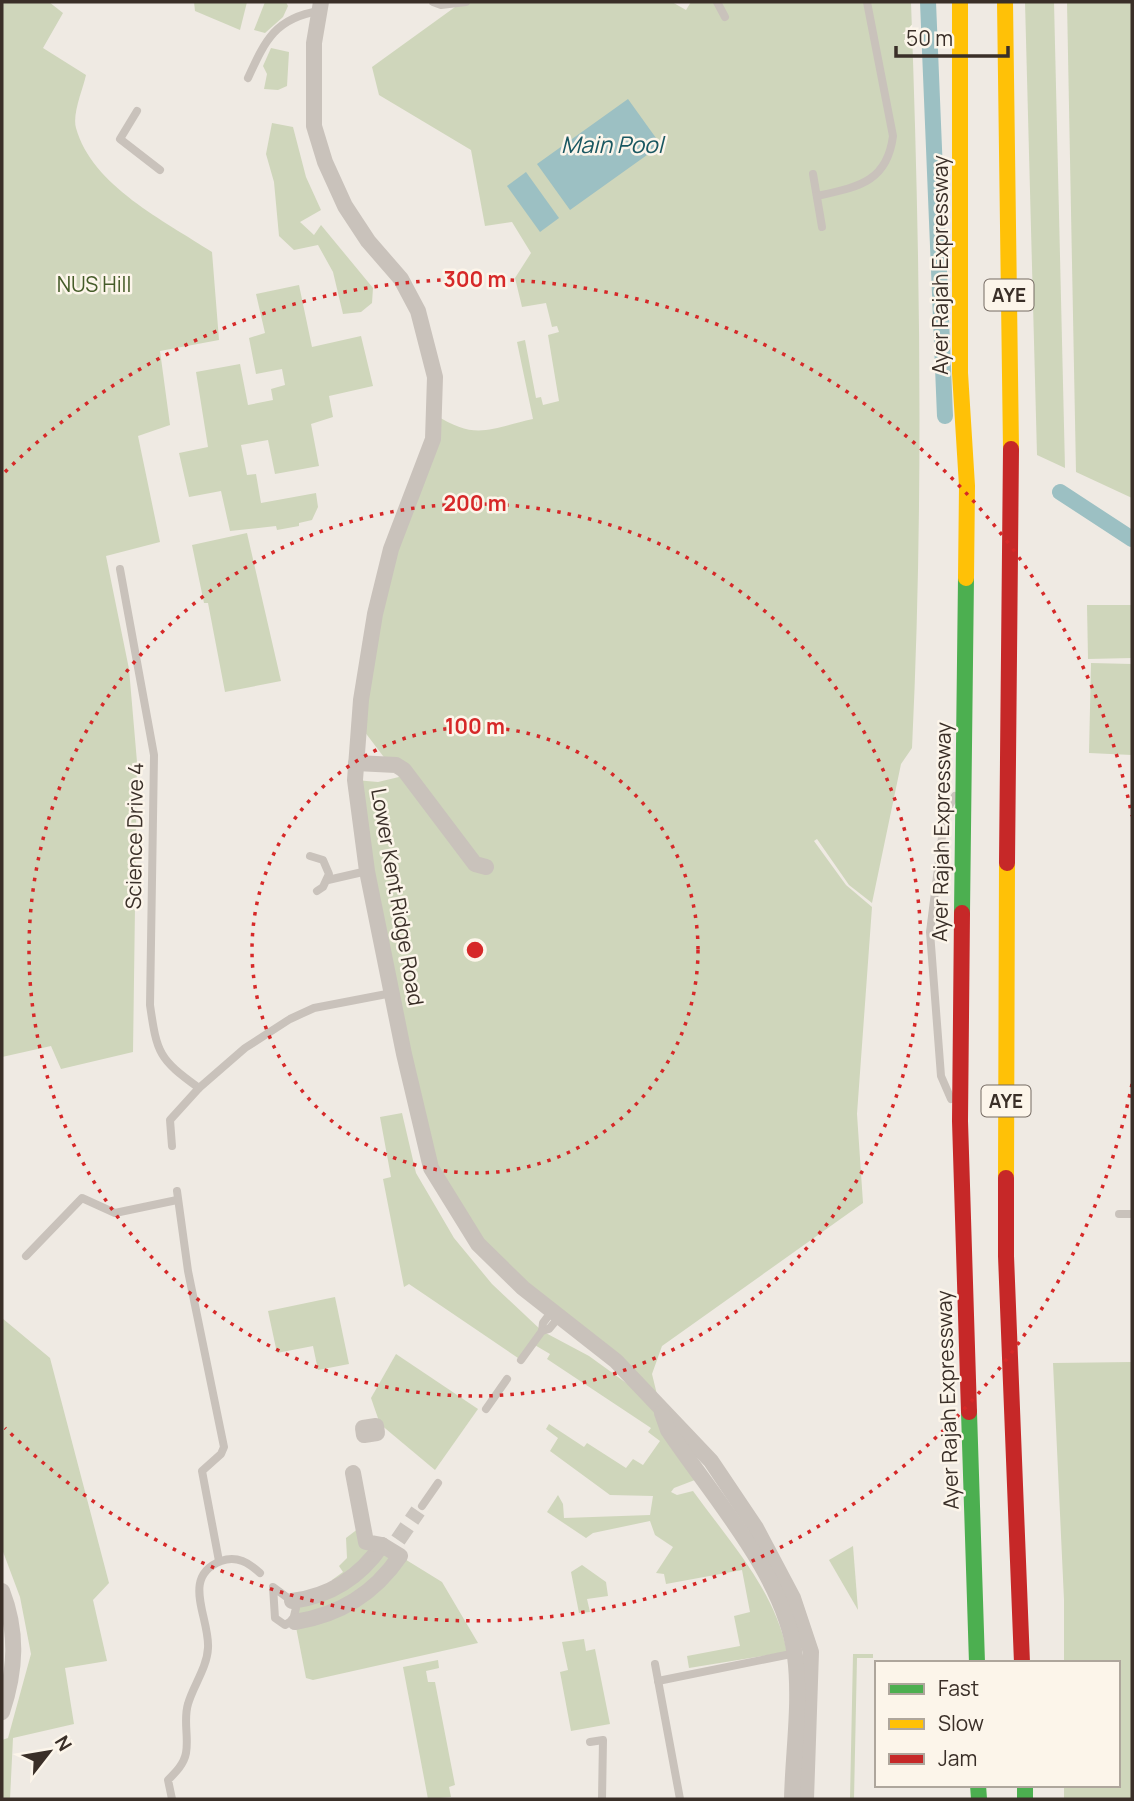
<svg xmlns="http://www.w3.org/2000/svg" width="1134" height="1801" font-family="Manrope,sans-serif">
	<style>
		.green { fill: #cfd6bb }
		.water { fill: #9cc0c3 }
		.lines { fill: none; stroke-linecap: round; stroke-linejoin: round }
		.canal { stroke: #9cc0c3; stroke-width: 16 }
		.street-tunnel { stroke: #cbc5be; stroke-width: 16; stroke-dasharray: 16 8; stroke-linecap: butt }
		.lane { stroke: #c9c2bb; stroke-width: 8 }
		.street { stroke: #c9c2bb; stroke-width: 16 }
		.fast { stroke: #4caf50; stroke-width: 16 }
		.slow { stroke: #ffc107; stroke-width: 16 }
		.jam { stroke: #c62828; stroke-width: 16 }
		.ring { fill: none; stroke: #d62828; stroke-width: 3.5; stroke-dasharray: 3.5 7 }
		.labels { text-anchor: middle; stroke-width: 5; stroke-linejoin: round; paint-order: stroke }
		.shield { fill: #fcf5ea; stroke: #746a62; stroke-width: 2 }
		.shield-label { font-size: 19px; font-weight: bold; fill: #3a2f28 }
		.street-label { font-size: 21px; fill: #3a2f28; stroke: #fcf5ea }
		.park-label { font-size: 21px; fill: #455c29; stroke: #fcf5ea }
		.water-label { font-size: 23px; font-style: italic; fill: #195761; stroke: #fcf5ea }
		.centre { fill: #d62828; stroke: #fcf5ea; stroke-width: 3.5 }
		.ring-label { font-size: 21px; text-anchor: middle; font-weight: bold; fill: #d62828; stroke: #fcf5ea; stroke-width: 5; stroke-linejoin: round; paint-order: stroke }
	</style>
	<rect width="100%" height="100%" fill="#efeae3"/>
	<g class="green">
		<path d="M2,2H49L63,13L43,48L86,75C83,89 72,114 76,128C92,186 165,221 212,252L219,340L160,351L170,425L138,436L160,542L106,556L129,669L137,762L133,1052L61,1069L51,1046L2,1057Z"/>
		<polygon points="194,2 247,2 240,30 195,11"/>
		<polygon points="265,2 286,2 288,6 283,17 265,33 254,30"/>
		<path d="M462,2H672L686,10L691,2H911C920,251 924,500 912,748L901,764L872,903L849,885L817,839L814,841L846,885L872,907L857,1114L863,1203L662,1346L652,1374L660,1407L700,1478L674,1488L671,1492L677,1495L693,1491C729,1541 775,1590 787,1652L689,1668L687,1656L740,1646L734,1616L750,1612L742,1570L666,1584L664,1574L656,1573L673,1547L655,1535L650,1521L593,1533L586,1538L547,1512L558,1495L563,1504L564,1518L650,1515L653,1496L610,1495L550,1451L558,1438L546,1429L549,1424L584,1447L587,1443L626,1468L633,1459L643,1465L660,1441L648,1432L651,1428L547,1359L550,1354L533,1344L521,1360L409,1284L404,1287L383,1179L391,1177L380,1117L402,1113L416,1173L454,1238L492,1284L542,1331L589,1356L654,1403L468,1230L431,1168L355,780L378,782L399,777L361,727L367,660L434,414C476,441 488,429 533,419L517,342L525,340L536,398L541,397L543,405L559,401L548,335L559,332L557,326L552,327L546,303L522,307L515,278L531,253L512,222L485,226L471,150L379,95L372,67Z"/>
		<polygon points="1025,2 1054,2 1065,468 1037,455"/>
		<polygon points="1067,2 1132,2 1132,498 1076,472"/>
		<polygon points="271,48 289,52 287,86 278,90 264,89 267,74 263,66"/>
		<polygon points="272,123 293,127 306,177 321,210 300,222 314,235 321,225 373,288 372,303 361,312 343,314 333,272 318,245 294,250 279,236 274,182 266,154"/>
		<polygon points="299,285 312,347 361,336 373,386 329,396 333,417 311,424 319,466 275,474 268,440 241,445 247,475 256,474 261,503 316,493 318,507 312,520 299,523 299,526 277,530 276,526 230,531 221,491 189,497 179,453 208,447 196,372 240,364 248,405 273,400 271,389 285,385 282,369 256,374 249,338 265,333 256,294"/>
		<polygon points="247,533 281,681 225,692 208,603 204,603 192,545"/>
		<polygon points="1087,605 1131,605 1132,658 1088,659"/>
		<polygon points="1091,663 1132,664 1132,755 1089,753"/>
		<polygon points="335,1297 349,1364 318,1370 313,1346 277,1353 268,1311"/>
		<polygon points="2,1318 50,1358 109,1583 93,1600 107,1661 65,1668 74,1724 13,1738 10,1799 2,1799 2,1740 8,1738 31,1654 20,1597 2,1549"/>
		<polygon points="396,1354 478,1409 435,1470 380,1424 371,1398"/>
		<polygon points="1132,1362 1132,1799 1064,1799 1064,1785 1118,1785 1118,1663 1064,1663 1064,1600 1053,1363"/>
		<polygon points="363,1525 366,1542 382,1545 442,1582 478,1643 313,1680 306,1678 295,1622 296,1608 335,1588 332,1580 343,1572 339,1566 347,1558 346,1538"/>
		<polygon points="853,1546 858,1610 829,1560"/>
		<polygon points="582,1565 606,1582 608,1596 587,1599 590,1612 579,1613 571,1572"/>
		<polygon points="584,1639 586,1651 595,1649 610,1724 571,1731 560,1672 568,1670 562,1642"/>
		<polygon points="853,1654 873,1654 873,1658 857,1658 854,1799 850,1799"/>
		<polygon points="438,1660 439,1668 426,1671 428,1682 435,1682 455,1785 449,1787 451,1797 428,1799 403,1667"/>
	</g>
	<g class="water">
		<polygon points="628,99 661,145 570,210 537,164"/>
		<polygon points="526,172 559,218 540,232 507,186"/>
	</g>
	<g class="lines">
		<g class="canal">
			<polyline points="928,2 945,416"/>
			<polyline points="1060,492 1132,539"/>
		</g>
		<polyline class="street-tunnel" points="398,1540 418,1511"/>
		<g class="lane">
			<polyline points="433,2 441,5 466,2"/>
			<polyline points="717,2 725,17"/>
			<path d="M248,78C265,41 275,18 319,11"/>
			<polyline points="137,111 120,139 160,170"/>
			<polyline points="813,174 822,227"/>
			<path d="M817,196C857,187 887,183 893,136L867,2"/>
			<path d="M120,569L154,755L150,1005C157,1054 159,1059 199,1088"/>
			<polyline points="310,856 323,860 329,874 323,887 317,891"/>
			<polyline points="328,880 367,871"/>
			<polyline points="951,1099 941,1076 930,932 945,813 955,796"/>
			<polyline points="172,1146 170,1120 199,1088 245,1048 290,1019 314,1008 392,993"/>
			<polyline points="177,1191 188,1271 224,1447 221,1454 202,1471 219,1561"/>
			<polyline points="1119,1214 1132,1214"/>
			<polyline points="26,1256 82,1198 115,1213 177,1200"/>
			<polyline points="552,1311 543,1323 542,1331 549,1329 559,1317"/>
			<polyline points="521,1360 542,1331"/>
			<polyline points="486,1409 507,1379"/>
			<polyline points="422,1506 438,1483"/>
			<polygon points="273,1587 292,1601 296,1608 293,1620 285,1625 275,1618"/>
			<polyline points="655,1664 680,1799"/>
			<polyline points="658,1681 796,1653"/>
			<polyline points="590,1742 603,1740 602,1799"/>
			<path d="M172,1799L168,1780C176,1772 184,1764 186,1753C189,1737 183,1720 188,1704C193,1686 207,1668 208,1648C210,1618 180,1577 221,1561C237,1555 249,1563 260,1573"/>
		</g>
		<g class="street">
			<polyline points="321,2 314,43 314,126 325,162 345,206 368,241 401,279 418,311 435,377 433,439 391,549 375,614 361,700 355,780 367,871 404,1054 431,1168 478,1244 523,1288 616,1361 711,1461 756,1528 793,1598 811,1652 806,1799"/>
			<polyline points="356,763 396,765 404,770 475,864 486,867"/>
			<path d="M662,1413L668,1430C712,1496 785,1576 795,1656C801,1703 793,1752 792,1799"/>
			<polygon points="376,1426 377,1433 364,1435 363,1428"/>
			<path d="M2,1591C18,1632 16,1670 2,1712"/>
			<path d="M292,1601C331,1596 360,1577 382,1545"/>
			<path d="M295,1622C340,1615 374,1594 400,1556L382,1545L366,1542L353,1473"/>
		</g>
		<g class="fast">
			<polyline points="962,913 966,578"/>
			<polyline points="969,1412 977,1663"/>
			<polyline points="978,1785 979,1799"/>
			<polyline points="1025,1785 1025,1799"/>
		</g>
		<g class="slow">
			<polyline points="960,2 960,373 967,486 966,578"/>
			<polyline points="1005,2 1011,449"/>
			<polyline points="1006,1178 1007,863"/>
		</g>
		<g class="jam">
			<polyline points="1007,863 1011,449"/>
			<polyline points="962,913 960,1121 969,1412"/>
			<polyline points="1006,1178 1006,1256 1022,1663"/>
		</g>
	</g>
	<g class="ring">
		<circle cx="475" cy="950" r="223"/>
		<circle cx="475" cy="950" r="446"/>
		<path d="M1132 1084A670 670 0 0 1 5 1428M5 472A670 670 0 0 1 1132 816"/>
	</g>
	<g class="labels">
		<g class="shield">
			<rect x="984.5" y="279.5" width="49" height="31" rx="5"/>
			<rect x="981.5" y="1085.5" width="49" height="31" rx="5"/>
		</g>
		<g class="shield-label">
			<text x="1009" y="302">AYE</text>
			<text x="1006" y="1108">AYE</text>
		</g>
		<g class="street-label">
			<text transform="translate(941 265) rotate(-90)" y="7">Ayer Rajah Expressway</text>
			<text transform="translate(942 832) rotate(-89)" y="7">Ayer Rajah Expressway</text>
			<text transform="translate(135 836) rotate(-89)" y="7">Science Drive 4</text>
			<text transform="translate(397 897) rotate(80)" y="7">Lower Kent Ridge Road</text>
			<text transform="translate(948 1400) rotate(-92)" y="7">Ayer Rajah Expressway</text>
		</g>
		<g class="park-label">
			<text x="94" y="292">NUS Hill</text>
		</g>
		<g class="water-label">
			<text x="612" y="153">Main Pool</text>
		</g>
	</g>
	<circle cx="475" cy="950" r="10" class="centre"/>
	<g class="ring-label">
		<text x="475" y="287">300 m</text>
		<text x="475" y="511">200 m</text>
		<text x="475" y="734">100 m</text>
	</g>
	<rect width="1134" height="1801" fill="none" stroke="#3a2f28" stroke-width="7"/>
	<rect x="875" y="1661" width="245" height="126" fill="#fcf5ea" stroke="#aea69c" stroke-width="2"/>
	<rect x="889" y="1684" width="35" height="10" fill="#4caf50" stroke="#aea69c" stroke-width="2"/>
	<text x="938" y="1696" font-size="21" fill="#3a2f28">Fast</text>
	<rect x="889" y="1719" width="35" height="10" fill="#ffc107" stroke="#aea69c" stroke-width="2"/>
	<text x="938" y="1731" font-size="21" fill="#3a2f28">Slow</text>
	<rect x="889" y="1754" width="35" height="10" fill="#c62828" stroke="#aea69c" stroke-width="2"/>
	<text x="938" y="1766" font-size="21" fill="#3a2f28">Jam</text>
	<g transform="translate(49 1752) rotate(59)" stroke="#fcf5ea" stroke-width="5" paint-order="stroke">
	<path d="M0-5L12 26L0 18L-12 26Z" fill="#3a2f28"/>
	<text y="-10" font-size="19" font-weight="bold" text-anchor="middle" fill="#3a2f28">N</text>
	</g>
	<path d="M896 46v10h112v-10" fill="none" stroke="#3a2f28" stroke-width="3.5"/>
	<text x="906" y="46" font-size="21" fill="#3a2f28" stroke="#fcf5ea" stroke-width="5" paint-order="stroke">50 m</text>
</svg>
